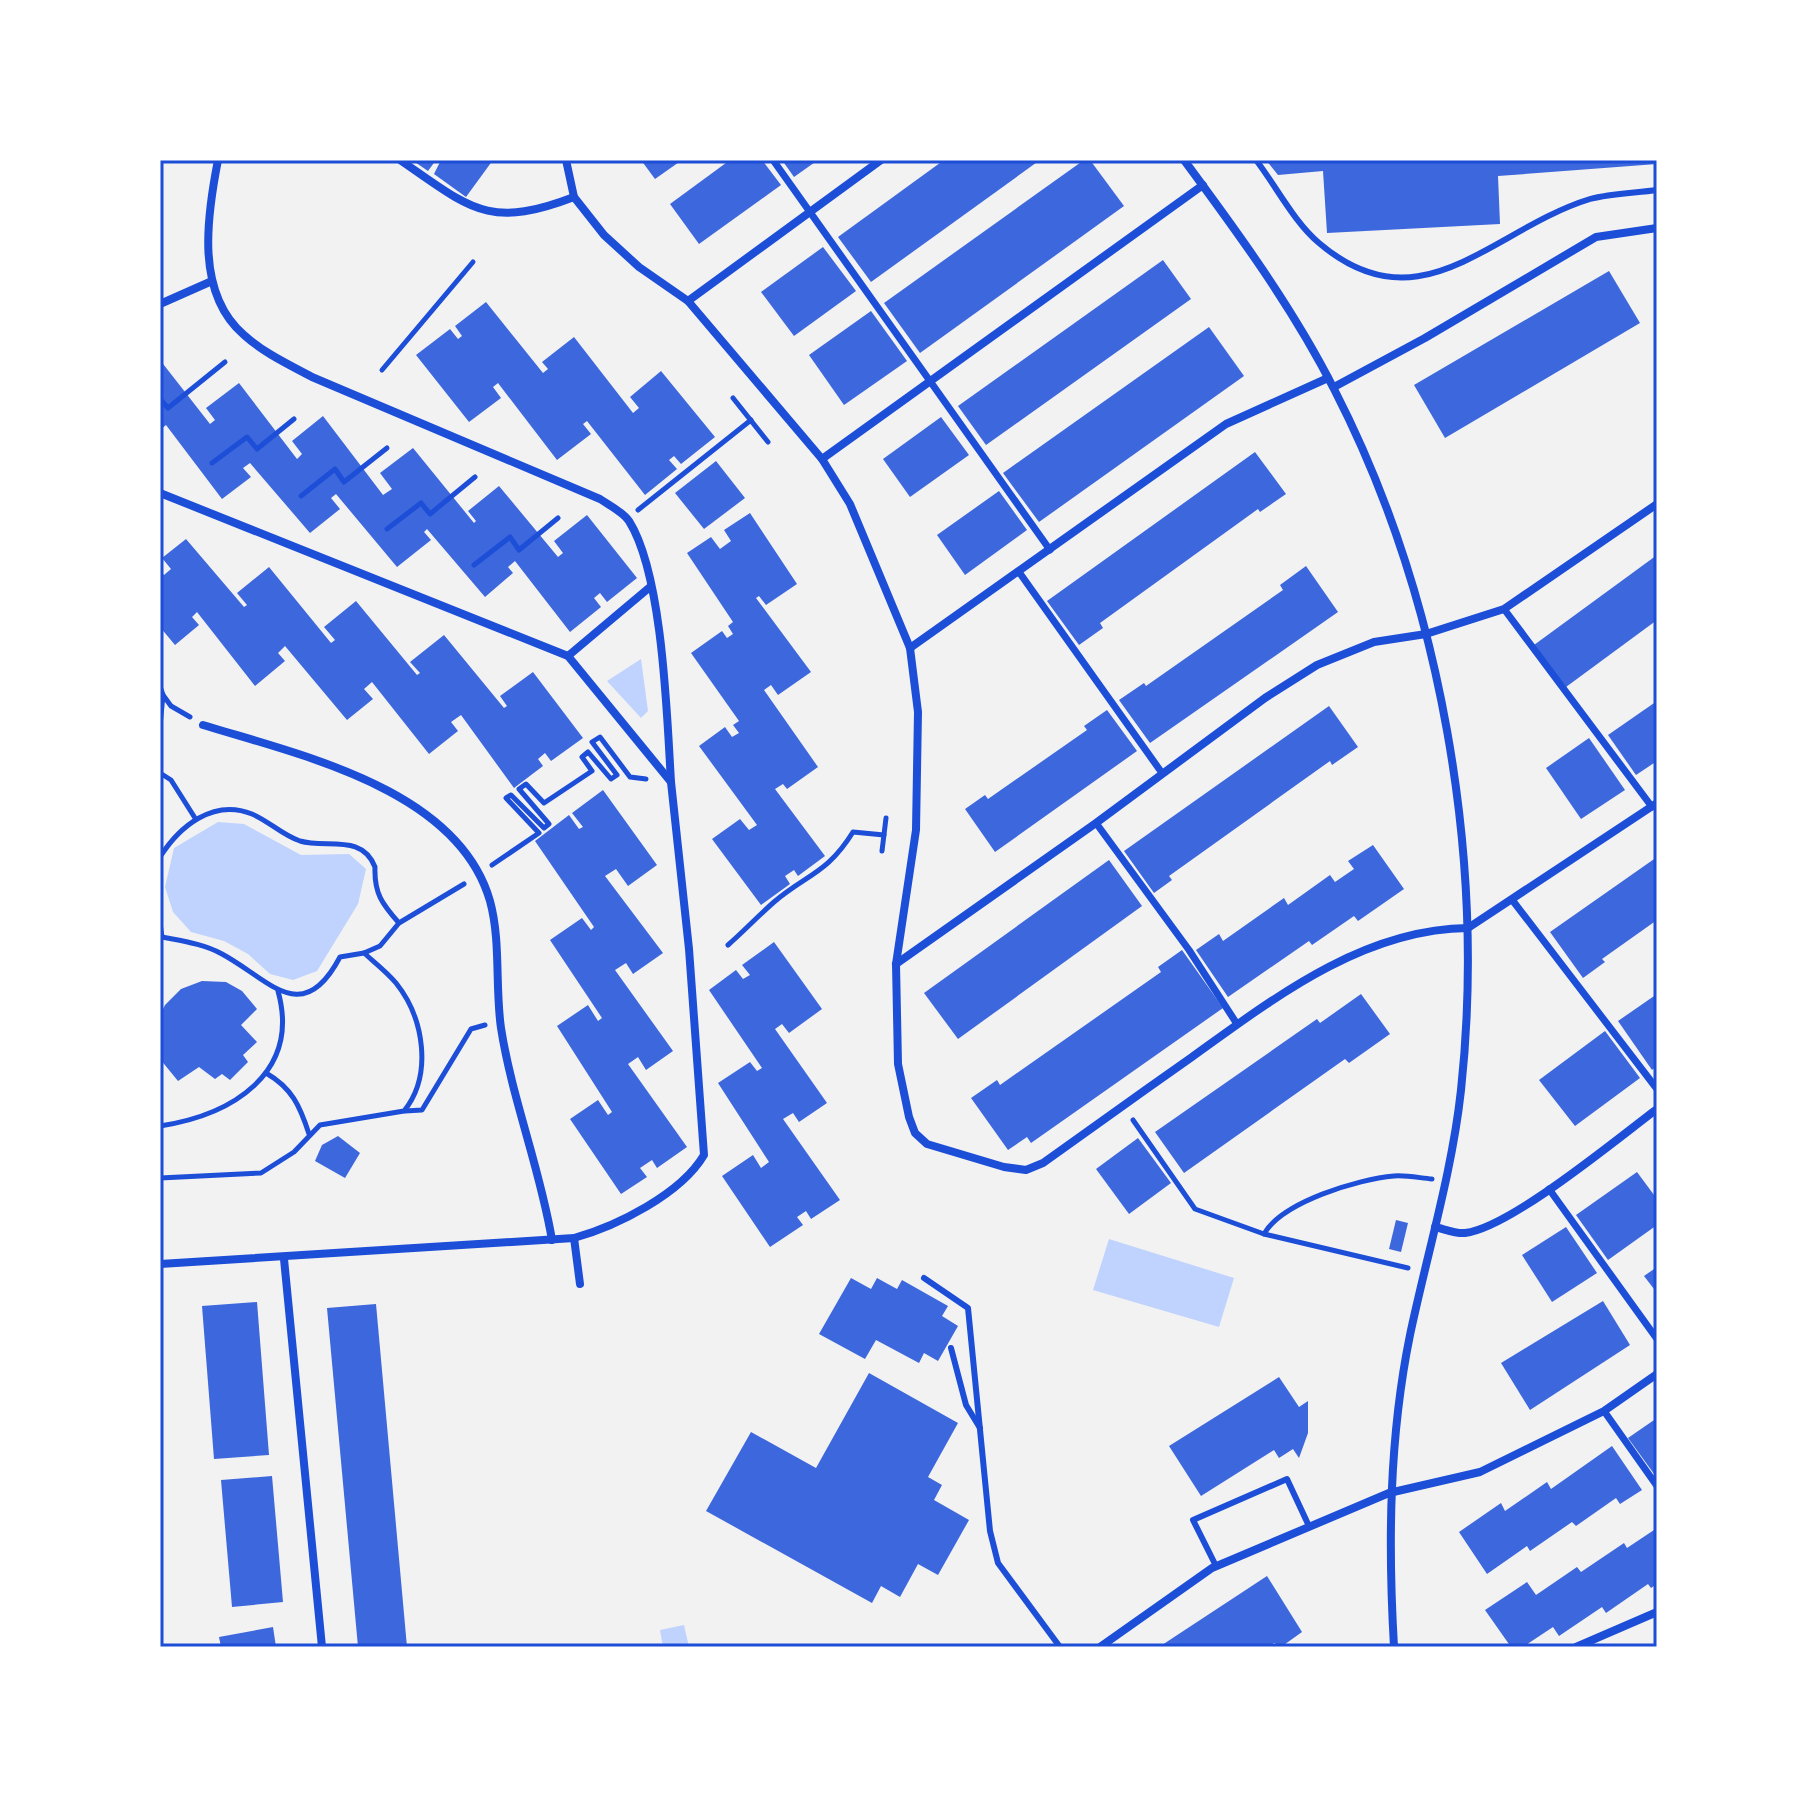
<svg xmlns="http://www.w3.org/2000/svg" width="1817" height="1807" font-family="'Work Sans',sans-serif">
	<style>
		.water { fill: #bfd3fe }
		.building { fill: #3d67dc }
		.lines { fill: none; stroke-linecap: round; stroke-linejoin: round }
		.path { stroke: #1d4ed8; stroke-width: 5 }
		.service { stroke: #1d4ed8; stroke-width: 6 }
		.pedestrian { stroke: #1d4ed8; stroke-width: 7 }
		.minor { stroke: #1d4ed8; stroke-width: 8 }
		.neatline { fill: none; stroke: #1d4ed8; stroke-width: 3 }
	</style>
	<rect width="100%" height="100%" fill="#f2f2f2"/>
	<g class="water">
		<polygon points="641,659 648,711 641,718 607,681"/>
		<polygon points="218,822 244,824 301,855 349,854 366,869 358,904 317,971 293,980 270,974 248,954 224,941 191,932 173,912 165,887 174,848"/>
		<polygon points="1109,1239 1234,1278 1219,1327 1093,1290"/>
		<polygon points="684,1625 689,1647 663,1647 660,1630"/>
	</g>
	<g class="building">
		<polygon points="412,160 436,160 428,171"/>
		<polygon points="441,160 493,160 466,197 434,174"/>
		<polygon points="641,160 682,160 655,179"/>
		<polygon points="730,160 762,160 781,185 699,244 670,204"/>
		<polygon points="782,160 818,160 794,177"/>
		<polygon points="944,160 1040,160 871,282 838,237"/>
		<polygon points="1084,160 1090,160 1124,206 920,353 884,303"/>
		<polygon points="1266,160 1657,160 1657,164 1498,176 1500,224 1327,233 1323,171 1278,175"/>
		<polygon points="823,247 856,291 794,336 761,292"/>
		<polygon points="1163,260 1191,299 986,445 958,406"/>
		<polygon points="1609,271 1640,323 1445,438 1414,385"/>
		<polygon points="486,302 543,373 548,369 542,362 574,337 633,413 639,408 630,397 661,371 715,437 681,464 674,456 669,460 677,469 645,495 587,421 583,424 591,434 557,460 498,383 493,387 501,398 469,422 416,355 450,329 458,339 462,336 455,326"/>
		<polygon points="871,311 907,361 844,405 809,355"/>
		<polygon points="1209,327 1244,376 1039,522 1003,473"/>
		<polygon points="160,360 210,424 215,420 206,408 239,383 297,459 302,454 292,441 323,416 383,495 392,489 380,473 413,448 474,523 476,521 468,511 499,486 558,557 563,553 554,541 587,515 637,578 607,602 600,593 594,598 601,607 570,632 515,561 508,567 513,573 485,597 427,529 424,532 431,540 397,567 336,494 331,498 340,509 310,533 250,463 243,468 251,477 222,499 166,425 160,430"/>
		<polygon points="941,417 969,455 910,497 883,459"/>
		<polygon points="1255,452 1286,494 1260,512 1258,509 1100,623 1103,628 1079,645 1047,601"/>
		<polygon points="716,461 745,498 704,529 675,493"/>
		<polygon points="999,491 1027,530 965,575 937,535"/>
		<polygon points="750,513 797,584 766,605 759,596 756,598 811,672 778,695 771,685 764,690 818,767 787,789 783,784 775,789 825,856 798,876 794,870 785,876 790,884 761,905 712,839 740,819 749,830 757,825 699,746 725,727 732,737 739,733 733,725 739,721 691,653 722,631 727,638 733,634 728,626 733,622 687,553 711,537 720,549 731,541 724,530"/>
		<polygon points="186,539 244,607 247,605 237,593 269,567 331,643 335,640 324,627 356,601 417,675 420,673 410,662 444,635 504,708 507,706 500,696 533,672 583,738 551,761 545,753 538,759 543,766 514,788 461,715 451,722 458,731 429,754 372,682 364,689 373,699 347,720 285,646 278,653 285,661 255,686 197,612 192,617 199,625 175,645 160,627 160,570 164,575 171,569 162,558"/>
		<polygon points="1657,555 1657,620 1566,687 1534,645"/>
		<polygon points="1306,566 1338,612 1150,743 1119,700 1144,683 1146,686 1283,590 1280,585"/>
		<polygon points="1657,701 1657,761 1636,775 1608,735"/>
		<polygon points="1329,706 1358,747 1332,765 1330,761 1169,876 1172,880 1154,893 1124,851"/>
		<polygon points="1107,710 1137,751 995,852 965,809 985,795 988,799 1087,730 1084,726"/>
		<polygon points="1589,738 1625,790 1581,819 1546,768"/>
		<polygon points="603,790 657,865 628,886 616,869 605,876 663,953 633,974 626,963 615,970 673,1051 646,1070 638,1057 628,1064 687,1147 657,1168 652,1160 640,1168 647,1177 621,1194 570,1119 598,1100 608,1115 612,1112 557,1026 588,1005 598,1021 602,1018 550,940 582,918 591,930 594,927 535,841 569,815 579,829 583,827 572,813"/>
		<polygon points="1373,845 1404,889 1358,921 1354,916 1312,945 1309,941 1228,997 1196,950 1219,934 1223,941 1284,898 1288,905 1330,875 1335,882 1354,869 1348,861"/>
		<polygon points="1657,857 1657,920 1602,959 1605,962 1583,978 1550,932"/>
		<polygon points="1109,860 1142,906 958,1039 924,993"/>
		<polygon points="774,942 822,1009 789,1033 782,1024 775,1029 827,1103 799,1122 793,1113 783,1119 840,1200 811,1219 806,1211 797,1217 803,1225 770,1247 722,1176 753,1155 761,1168 769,1162 718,1083 750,1062 757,1071 762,1068 709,990 736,970 743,979 750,975 742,965"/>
		<polygon points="1182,950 1223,1008 1031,1143 1027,1137 1008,1150 971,1098 997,1080 1000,1085 1161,972 1158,967"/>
		<polygon points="202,981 226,982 242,991 257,1009 241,1025 257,1042 243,1055 248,1062 230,1080 222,1074 215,1079 199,1067 178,1081 160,1059 160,1015 165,1005 181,989"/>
		<polygon points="1361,994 1390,1034 1349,1063 1345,1059 1184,1173 1155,1132 1317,1019 1320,1023"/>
		<polygon points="1657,994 1657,1066 1652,1070 1618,1021"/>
		<polygon points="1605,1031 1640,1078 1575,1126 1539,1080"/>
		<polygon points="338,1136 360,1153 345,1178 315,1161 322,1145"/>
		<polygon points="1138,1138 1171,1183 1129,1214 1096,1169"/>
		<polygon points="1637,1172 1657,1199 1657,1225 1608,1260 1576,1215"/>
		<polygon points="1396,1220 1408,1223 1401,1252 1389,1249"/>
		<polygon points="1566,1227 1597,1273 1552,1302 1522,1255"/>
		<polygon points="1657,1267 1657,1293 1644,1276"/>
		<polygon points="851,1278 871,1289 877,1278 897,1289 902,1280 948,1306 942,1316 958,1326 938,1361 924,1353 919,1363 876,1340 865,1359 819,1334"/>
		<polygon points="1603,1301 1630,1345 1530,1410 1501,1363"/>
		<polygon points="257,1302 269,1455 214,1459 202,1306"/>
		<polygon points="376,1304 407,1647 358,1647 327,1308"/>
		<polygon points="869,1373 958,1423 928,1477 942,1485 934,1500 969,1520 938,1575 918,1564 900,1597 881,1586 872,1603 706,1511 751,1432 816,1468"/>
		<polygon points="1279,1377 1299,1407 1308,1401 1308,1433 1299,1458 1293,1449 1279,1458 1274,1450 1201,1496 1169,1446"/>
		<polygon points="1657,1418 1657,1478 1628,1438"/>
		<polygon points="1612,1446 1642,1490 1620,1504 1616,1498 1576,1526 1572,1522 1530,1551 1527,1546 1487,1574 1459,1532 1501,1503 1505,1511 1547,1482 1551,1489"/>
		<polygon points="272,1476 283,1602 232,1607 221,1480"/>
		<polygon points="1657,1528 1657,1584 1651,1588 1648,1584 1606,1613 1602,1607 1559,1636 1553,1627 1523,1647 1511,1647 1485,1610 1527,1582 1536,1595 1577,1567 1581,1572 1624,1543 1627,1548"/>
		<polygon points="1267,1576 1302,1632 1281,1647 1274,1643 1269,1647 1159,1647"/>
		<polygon points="273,1627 276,1647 221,1647 219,1637"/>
	</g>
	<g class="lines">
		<g class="path">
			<polyline points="382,370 473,262"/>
			<polyline points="733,398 768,442"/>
			<polyline points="160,399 168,408 225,362"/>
			<polyline points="212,463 247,437 257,449 294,419"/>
			<polyline points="301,496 335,469 344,482 387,448"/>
			<polyline points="638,510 751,420"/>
			<polyline points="387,529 421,503 430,514 475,477"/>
			<polyline points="474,565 510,537 519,550 558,518"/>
			<polyline points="160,686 163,695"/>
			<polyline points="160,726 163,695 171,706 190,717"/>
			<polyline points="160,773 171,780 195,818"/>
			<polyline points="882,851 886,818"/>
			<path d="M160,857C179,827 213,798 252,814C269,821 282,835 300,841C326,849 362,833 375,867C374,893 382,904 399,923"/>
			<polyline points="492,865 539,833 506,798 511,795 544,828 549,824 519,789 526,784 544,803 592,771 582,757 588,752 611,779 617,775 592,742 600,737 630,777 646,779"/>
			<polyline points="160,923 162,937"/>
			<path d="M162,937C182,941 204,944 222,954C269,979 302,1029 340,957L364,953"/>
			<path d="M728,945C744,931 758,916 774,902C807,874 827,874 853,832L884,835"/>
			<path d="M266,1073C292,1088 300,1106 309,1134"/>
			<polyline points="405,1111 422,1110 471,1029 485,1025"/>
			<polyline points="1133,1120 1195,1209 1264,1234 1408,1268"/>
			<path d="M160,1126C231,1115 301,1074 278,991"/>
			<path d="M160,1178L261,1173L294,1152L320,1125L404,1111C433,1075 424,1018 396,983C387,972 374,962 364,953L380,946L399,923L464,884"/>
			<path d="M1264,1234C1282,1202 1358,1179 1394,1176C1406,1175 1420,1178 1432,1179"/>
		</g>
		<g class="service">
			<path d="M1256,160C1276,186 1294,222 1319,243C1421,330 1492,229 1590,199C1611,193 1636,193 1657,190"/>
			<polyline points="924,1278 968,1308 990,1531 998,1563 1060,1647"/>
			<polyline points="951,1348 966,1405 980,1428"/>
			<polyline points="1216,1566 1193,1520 1287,1479 1308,1524"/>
		</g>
		<g class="pedestrian">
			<polyline points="773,160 1050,550"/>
			<polyline points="1019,572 1162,773"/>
			<polyline points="1504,609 1652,807"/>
			<polyline points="1096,823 1189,950 1237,1024"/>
			<polyline points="1513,901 1657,1089"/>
			<polyline points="1549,1189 1657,1339"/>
			<polyline points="1604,1411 1657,1486"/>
		</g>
		<g class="minor">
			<path d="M218,160C207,216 195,293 244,335C264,353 288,364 312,377L600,499C609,505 623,512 629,521C663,575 667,717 671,782"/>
			<path d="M400,160C470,208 488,230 574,197"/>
			<path d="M566,160L574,197L604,235L639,267L688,301L822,459L850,504L910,648L918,712L916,830L896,964L898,1064L909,1117L915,1133L927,1144L1004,1167L1026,1170L1043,1163C1092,1128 1142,1092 1192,1057C1274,998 1363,929 1468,928L1657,803"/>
			<path d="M1184,160C1238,233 1293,308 1334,389C1441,597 1486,858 1461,1090C1452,1173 1427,1254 1410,1335C1389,1438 1388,1543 1394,1647"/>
			<polyline points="688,301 881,160"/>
			<polyline points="160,304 212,281"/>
			<polyline points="1334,387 1425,338 1596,237 1657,228"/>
			<polyline points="822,459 1203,185"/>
			<path d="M160,493L568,656L671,782L689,949L704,1155C681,1194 617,1226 574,1238L160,1264"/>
			<polyline points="910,648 1226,424 1328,378"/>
			<polyline points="568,656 650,587"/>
			<path d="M203,725C300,755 458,789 490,901C501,941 495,987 501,1028C512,1099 540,1168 552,1240"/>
			<polyline points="896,964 1096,823 1265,698 1317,665 1374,642 1426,634 1504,609 1657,504"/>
			<path d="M1435,1227C1444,1229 1456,1234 1465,1233C1510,1228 1618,1138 1657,1109"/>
			<polyline points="574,1238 580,1284"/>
			<polyline points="284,1259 322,1647"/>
			<polyline points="1100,1647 1212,1568 1389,1493 1480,1472 1604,1411 1657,1374"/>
			<polyline points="1576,1647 1657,1612"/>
		</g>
	</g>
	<rect width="1817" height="1807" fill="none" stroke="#ffffff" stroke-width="324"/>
	<rect x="162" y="162" width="1493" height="1483" class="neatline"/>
</svg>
